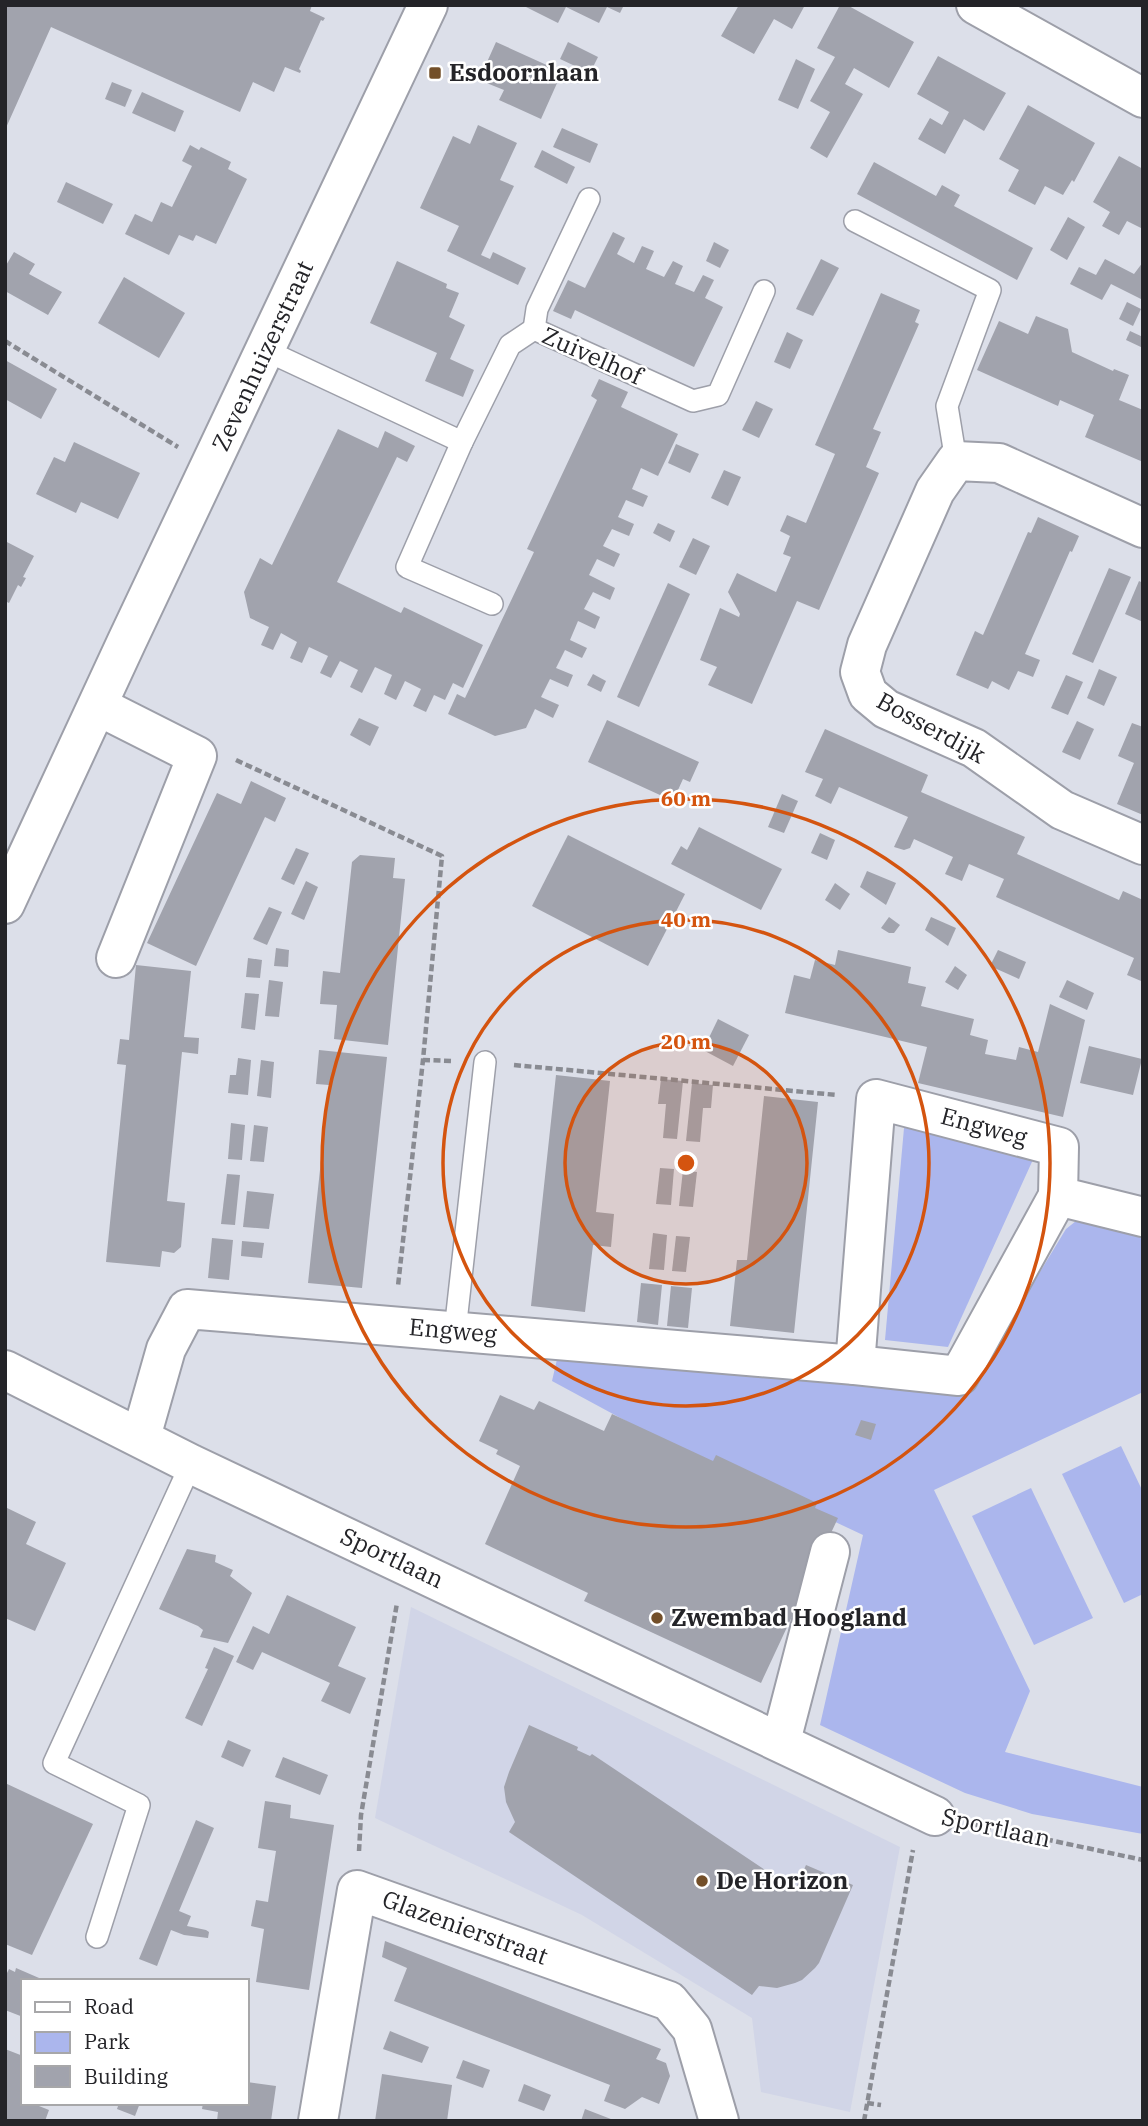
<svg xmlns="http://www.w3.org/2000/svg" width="1148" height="2126" font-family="'IBM Plex Serif',serif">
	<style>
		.built { fill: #d1d5e7 }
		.green { fill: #abb6ed }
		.building { fill: #a1a3ad }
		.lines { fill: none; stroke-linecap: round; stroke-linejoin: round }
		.service-casing { stroke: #9d9fa9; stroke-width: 24 }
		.minor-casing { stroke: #9d9fa9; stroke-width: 42 }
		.tertiary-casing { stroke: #9d9fa9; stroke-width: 42 }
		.path { stroke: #898b92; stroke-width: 4.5; stroke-dasharray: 7 3.5; stroke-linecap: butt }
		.service { stroke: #fff; stroke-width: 21 }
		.minor { stroke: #fff; stroke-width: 38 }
		.tertiary { stroke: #fff; stroke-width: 38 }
		.ring { fill: none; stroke: #d4540f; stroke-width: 3.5 }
		.poi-dot { fill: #734f29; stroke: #fff; stroke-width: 2.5 }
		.labels { text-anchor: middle; stroke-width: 5; stroke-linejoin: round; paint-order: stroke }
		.poi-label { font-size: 24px; font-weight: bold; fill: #242428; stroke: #fff; text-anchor: start }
		.street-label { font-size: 24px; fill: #242428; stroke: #fff }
		.centre { fill: #d4540f; stroke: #fff; stroke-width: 3.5 }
		.ring-label { font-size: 21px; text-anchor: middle; font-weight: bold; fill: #d4540f; stroke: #fff; stroke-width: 5; stroke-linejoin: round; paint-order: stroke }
	</style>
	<rect width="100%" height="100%" fill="#dcdfe9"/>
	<polygon class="built" points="411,1607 900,1847 850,2112 761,2092 752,2018 582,1915 375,1818"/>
	<g class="green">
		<polygon points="905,1117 1036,1153 948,1347 885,1340"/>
		<polygon points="1081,1217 1143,1224 1143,1392 934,1490 1030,1691 1005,1752 1143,1787 1143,1834 1032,1814 965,1793 820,1725 863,1535 663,1441 552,1381 558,1355 966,1394 1066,1229"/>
		<polygon points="1121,1446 1143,1492 1143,1594 1124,1603 1062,1474"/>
		<polygon points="1031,1488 1093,1618 1034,1645 972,1516"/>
	</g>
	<g class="building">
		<polygon points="5,5 312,5 310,11 325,18 323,21 321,20 299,69 301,71 300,73 285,67 274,92 253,82 240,112 51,27 5,130"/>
		<polygon points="522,5 624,5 620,13 607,7 599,23 566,7 558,23"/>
		<polygon points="739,5 805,5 792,29 774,19 754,54 721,36"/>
		<polygon points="840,5 847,5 914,42 889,88 854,68 845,84 863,94 827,158 810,148 830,112 810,101 835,57 817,48"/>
		<polygon points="496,42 562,72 541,119 499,100 504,90 479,80"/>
		<polygon points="568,42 598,57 590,73 560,59"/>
		<polygon points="938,56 1006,93 984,131 964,119 945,154 918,139 930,118 942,125 949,112 917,94"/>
		<polygon points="796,59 815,69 798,109 778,100"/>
		<polygon points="112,82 132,90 125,107 105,99"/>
		<polygon points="142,92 184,111 175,132 132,113"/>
		<polygon points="1028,105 1095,143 1074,182 1072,180 1063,195 1045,186 1035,205 1008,191 1019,170 999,159"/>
		<polygon points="478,125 517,143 500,180 514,186 481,255 490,259 493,252 526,268 518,285 447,251 459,226 420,208 453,136 470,144"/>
		<polygon points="562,128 598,144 590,163 553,147"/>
		<polygon points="190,145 199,150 201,147 231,162 228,169 247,179 216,244 196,235 193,241 179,235 169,255 125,234 135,214 152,222 161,202 172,207 192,166 182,161"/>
		<polygon points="542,150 575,167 567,184 534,167"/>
		<polygon points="1119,156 1143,169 1143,229 1127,221 1119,235 1102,226 1110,212 1093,202"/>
		<polygon points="874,162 936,196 942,185 960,195 954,206 1033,248 1017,280 857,194"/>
		<polygon points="66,182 113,204 103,224 57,202"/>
		<polygon points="1068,217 1085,227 1067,260 1050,250"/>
		<polygon points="613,232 625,238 617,254 634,263 642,246 654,251 646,269 664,277 673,261 683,266 675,284 694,292 703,275 714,280 705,298 723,307 694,367 575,310 571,319 553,311 568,280 585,288"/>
		<polygon points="714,242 729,250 720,268 706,261"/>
		<polygon points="14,252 35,264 29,274 62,292 48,315 5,291 5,267"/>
		<polygon points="821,259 839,268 813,316 796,309"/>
		<polygon points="1105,259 1134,274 1143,262 1143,300 1111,284 1102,300 1070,284 1079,267 1096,275"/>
		<polygon points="397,261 447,284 446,288 459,293 449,317 465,325 450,359 474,370 463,397 425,381 437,353 370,323"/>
		<polygon points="124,277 185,313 159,358 98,323"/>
		<polygon points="881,293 920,310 915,322 919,324 873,429 881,432 866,467 879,473 819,610 797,601 752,704 708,685 717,667 700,660 720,608 739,617 740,614 728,592 737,573 776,592 791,557 783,554 790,536 780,531 787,515 806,523 835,454 815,445"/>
		<polygon points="1127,302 1141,309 1133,326 1119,319"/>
		<polygon points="1036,316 1068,329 1072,352 1113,371 1114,369 1129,375 1119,400 1143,410 1143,462 1085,437 1094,415 1060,400 1058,406 977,370 999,321 1028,334"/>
		<polygon points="1130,331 1143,337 1143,348 1126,340"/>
		<polygon points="787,332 803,340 790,369 774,362"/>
		<polygon points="5,360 57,389 41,419 5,399"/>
		<polygon points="599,379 628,392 621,407 678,434 658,476 641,468 632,489 648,496 643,507 626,500 618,517 634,524 629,536 612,529 603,546 620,554 614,567 597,559 589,575 615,588 610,600 593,592 584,609 600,617 595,629 578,621 570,640 587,648 582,658 565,650 556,668 573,675 568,687 550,679 541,697 559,705 553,718 535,709 526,728 495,736 448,714 457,694 465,698 534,552 527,549 597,400 591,396"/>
		<polygon points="756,401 773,409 759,438 742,430"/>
		<polygon points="338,429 378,448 385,431 415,446 407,462 397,457 337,582 401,613 404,607 483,645 463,688 453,683 445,700 434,695 426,712 413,706 421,689 405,681 396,700 384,694 392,675 375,667 362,693 350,687 358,670 340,661 331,678 320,673 328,656 309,647 302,663 290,658 297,642 281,633 273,650 261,645 269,627 250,618 244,592 260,558 272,565"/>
		<polygon points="74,442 140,473 118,519 81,502 76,513 36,494 54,457 65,462"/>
		<polygon points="676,444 699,454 690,473 668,463"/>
		<polygon points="724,470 741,477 728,506 711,498"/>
		<polygon points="1038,517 1079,536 1072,552 1070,551 1025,654 1040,660 1033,677 1018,671 1009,690 992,681 988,689 956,675 975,631 983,635 1028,532 1031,533"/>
		<polygon points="658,523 675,531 670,542 653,533"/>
		<polygon points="693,538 710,546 696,575 679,567"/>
		<polygon points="5,541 34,556 23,577 26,578 21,587 18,585 9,603 5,601"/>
		<polygon points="1109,568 1131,577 1093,663 1072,654"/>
		<polygon points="1139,581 1143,583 1143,622 1125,614"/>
		<polygon points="668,583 690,594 639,707 617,697"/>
		<polygon points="1099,669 1117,677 1104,706 1087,698"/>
		<polygon points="593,674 606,681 601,692 587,685"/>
		<polygon points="1066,675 1083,682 1068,715 1051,708"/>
		<polygon points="359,718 379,727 370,746 350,735"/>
		<polygon points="607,720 699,762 690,782 683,779 673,801 588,762"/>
		<polygon points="1077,721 1094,729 1080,760 1062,752"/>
		<polygon points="1132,723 1143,727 1143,815 1117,804 1134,763 1118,756"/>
		<polygon points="825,729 928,775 921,792 1025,837 1017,854 1119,900 1123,891 1143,900 1141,981 1127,975 1134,958 996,897 1004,879 969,864 962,881 945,874 953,857 914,839 910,848 904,850 894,847 908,817 839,787 831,804 815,796 823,779 805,772"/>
		<polygon points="251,781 286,798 275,822 265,817 196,966 147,943 217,793 241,804"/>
		<polygon points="782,794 798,801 784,833 768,827"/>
		<polygon points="699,827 782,869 761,910 671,864 681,846 687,850"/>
		<polygon points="820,833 835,840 827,860 811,853"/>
		<polygon points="568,835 685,894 648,966 532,906"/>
		<polygon points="296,848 309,853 294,885 281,879"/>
		<polygon points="360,855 395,858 393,878 405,879 388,1045 334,1039 337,1005 320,1004 323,971 340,973 352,862"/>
		<polygon points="867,871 896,883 886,905 860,887"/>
		<polygon points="306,881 318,887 304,920 291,914"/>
		<polygon points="835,883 850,894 840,910 825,900"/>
		<polygon points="269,907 282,912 267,945 253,939"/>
		<polygon points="889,917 900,925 894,933 889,933 881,928"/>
		<polygon points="931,917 956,928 948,946 925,930"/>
		<polygon points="276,948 289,950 288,967 274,966"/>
		<polygon points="838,950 911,967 908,983 926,987 921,1006 974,1019 970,1035 988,1040 985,1054 1016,1060 1019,1047 1038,1052 1050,1004 1085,1020 1063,1117 918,1083 927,1047 785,1013 794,975 810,979 815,960 835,965"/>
		<polygon points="998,950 1026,962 1019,979 990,966"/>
		<polygon points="248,958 262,960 260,978 246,977"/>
		<polygon points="136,965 191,971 184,1037 199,1038 198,1054 182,1052 167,1201 185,1203 181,1247 174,1253 162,1251 160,1267 106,1262 126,1065 117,1064 120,1039 129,1040"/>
		<polygon points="955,966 967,975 958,990 945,982"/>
		<polygon points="269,980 283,982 279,1017 265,1016"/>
		<polygon points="1067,980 1094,993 1087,1010 1059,997"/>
		<polygon points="245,993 259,994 255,1030 241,1028"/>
		<polygon points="718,1019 749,1035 733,1066 703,1050"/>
		<polygon points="1089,1046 1142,1059 1133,1095 1080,1083"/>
		<polygon points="319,1050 387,1057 362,1288 308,1283 329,1085 316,1084"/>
		<polygon points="238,1058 251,1060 248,1095 228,1093 230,1075 236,1075"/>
		<polygon points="261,1060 274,1062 271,1098 257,1096"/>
		<polygon points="556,1075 610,1081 596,1212 614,1214 611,1247 593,1245 585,1312 531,1306"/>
		<polygon points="661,1079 683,1081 677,1139 663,1138 666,1104 658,1104"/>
		<polygon points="692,1083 713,1085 711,1108 703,1108 700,1142 686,1141"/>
		<polygon points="764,1096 818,1102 794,1333 730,1326 737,1260 747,1260"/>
		<polygon points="231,1123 245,1125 242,1160 228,1159"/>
		<polygon points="254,1125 268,1127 264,1162 250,1161"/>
		<polygon points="660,1168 674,1169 671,1205 656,1204"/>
		<polygon points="683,1170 697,1172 693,1207 679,1206"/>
		<polygon points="227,1174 240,1175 235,1225 221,1224"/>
		<polygon points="247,1191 274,1194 269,1229 243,1227"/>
		<polygon points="653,1233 667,1235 664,1270 649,1269"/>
		<polygon points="676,1236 690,1237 686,1272 672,1271"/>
		<polygon points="212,1238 233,1240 229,1280 208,1278"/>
		<polygon points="242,1241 264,1243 262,1258 241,1256"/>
		<polygon points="641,1283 662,1285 658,1325 637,1322"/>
		<polygon points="671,1286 692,1288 688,1328 667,1326"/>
		<polygon points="500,1395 534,1410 539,1401 604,1431 612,1414 713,1461 716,1455 817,1503 815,1508 838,1518 761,1683 584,1601 588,1593 485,1544 520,1466 496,1454 498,1450 479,1441"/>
		<polygon points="861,1420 876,1424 871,1440 855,1435"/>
		<polygon points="5,1507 36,1522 26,1544 66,1563 35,1631 5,1618"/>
		<polygon points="187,1549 216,1555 215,1562 233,1570 230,1576 252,1593 228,1643 200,1637 203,1630 198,1626 159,1609"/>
		<polygon points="287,1595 356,1627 338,1666 366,1678 350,1714 321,1701 330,1683 262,1652 253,1670 236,1662 253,1626 269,1634"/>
		<polygon points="214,1647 234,1656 202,1726 185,1718 208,1669 205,1668"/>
		<polygon points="529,1725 578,1747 577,1750 590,1756 592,1754 795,1890 806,1865 853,1885 819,1963 815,1968 802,1980 795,1983 777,1988 759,1986 752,1995 509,1832 515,1822 506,1802 504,1787 509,1772"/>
		<polygon points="228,1740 251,1750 243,1767 221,1757"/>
		<polygon points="283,1757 328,1775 320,1795 275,1777"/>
		<polygon points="5,1783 93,1824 32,1955 5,1944"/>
		<polygon points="265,1801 291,1805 290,1818 334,1825 309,1990 256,1982 264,1929 251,1926 256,1900 268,1902 276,1851 258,1848"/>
		<polygon points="196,1820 214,1828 179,1911 191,1916 187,1926 206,1930 209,1932 208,1938 184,1935 171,1930 157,1966 139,1959"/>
		<polygon points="385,1941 661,2049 656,2059 666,2063 670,2076 659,2104 642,2097 625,2109 604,2101 610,2085 394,2001 407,1968 382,1957"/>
		<polygon points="16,1968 46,1981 23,1981 23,2017 5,2010 5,1995 7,1990 5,1989 5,1977 9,1969 15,1972"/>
		<polygon points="390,2031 429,2047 422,2063 383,2049"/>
		<polygon points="5,2049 23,2056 23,2103 40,2103 39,2106 49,2110 45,2121 5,2121"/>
		<polygon points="463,2060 490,2070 483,2088 456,2078"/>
		<polygon points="382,2074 452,2085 447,2121 375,2121"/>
		<polygon points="247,2082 276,2086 271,2121 217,2121 218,2112 202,2109 203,2103 247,2103"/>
		<polygon points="524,2084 551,2095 544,2111 518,2101"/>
		<polygon points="119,2103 140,2103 135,2116 117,2109"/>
		<polygon points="585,2109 616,2121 581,2121"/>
	</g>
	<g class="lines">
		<defs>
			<g id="service">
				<polyline points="855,221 990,290 947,406 956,461"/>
				<polyline points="534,329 537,309 589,199"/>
				<polyline points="265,350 462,442 510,345 534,329 693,401 718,395 764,291"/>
				<polyline points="462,442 407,567 492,604"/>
				<polyline points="455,1331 485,1062"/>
				<polyline points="97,1937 139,1805 54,1763 191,1464"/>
			</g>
			<g id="minor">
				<polyline points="976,5 1143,98"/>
				<polyline points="1143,528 999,463 956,461 935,491 867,645 860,672 868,694 886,709 974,748 1062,810 1143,845"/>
				<polyline points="98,706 197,756 116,958"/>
				<polyline points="855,1365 959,1376 1058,1196"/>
				<polyline points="5,1370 191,1464 935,1816"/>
				<polyline points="141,1437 166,1349 187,1309 855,1365 876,1099 1059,1147 1058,1196 1143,1217"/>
				<polyline points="781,1741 830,1552"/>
				<polyline points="318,2121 357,1890 669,2001 692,2029 719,2121"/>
			</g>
			<polyline id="tertiary" points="5,904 127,641 428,5"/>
		</defs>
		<use href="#service" class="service-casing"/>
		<use href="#minor" class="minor-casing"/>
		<use href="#tertiary" class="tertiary-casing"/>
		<g class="path">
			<polyline points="5,341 178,447"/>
			<polyline points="236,760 442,856 423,1060 398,1286"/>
			<polyline points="423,1060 453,1061"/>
			<polyline points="514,1065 837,1095"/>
			<polyline points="974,1824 1143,1860"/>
			<polyline points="359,1851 361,1815 397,1603"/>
			<polyline points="867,2103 881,2105"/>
			<polyline points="864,2121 913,1850"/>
		</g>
		<use href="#service" class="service"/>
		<use href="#minor" class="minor"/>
		<use href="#tertiary" class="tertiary"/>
	</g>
	<circle cx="686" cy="1163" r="121" fill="#d4540f" fill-opacity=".12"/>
	<g class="ring">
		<circle cx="686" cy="1163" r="121"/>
		<circle cx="686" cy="1163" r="243"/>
		<circle cx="686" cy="1163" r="364"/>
	</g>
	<g class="poi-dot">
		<rect x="428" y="66" width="14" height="14" rx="3.5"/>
		<circle cx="657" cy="1618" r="7"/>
		<circle cx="702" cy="1881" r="7"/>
	</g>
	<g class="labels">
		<g class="poi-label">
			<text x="449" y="81">Esdoornlaan</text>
			<text x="671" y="1626">Zwembad Hoogland</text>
			<text x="716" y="1889">De Horizon</text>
		</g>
		<g class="street-label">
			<text transform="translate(263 356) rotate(-65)" y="8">Zevenhuizerstraat</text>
			<text transform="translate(592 356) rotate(24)" y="8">Zuivelhof</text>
			<text transform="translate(931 728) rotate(29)" y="8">Bosserdijk</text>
			<text transform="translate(984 1127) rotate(15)" y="8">Engweg</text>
			<text transform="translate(453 1331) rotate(5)" y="8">Engweg</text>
			<text transform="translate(392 1558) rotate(25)" y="8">Sportlaan</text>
			<text transform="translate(996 1828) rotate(12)" y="8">Sportlaan</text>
			<text transform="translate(465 1928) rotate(20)" y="8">Glazenierstraat</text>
		</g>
	</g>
	<circle cx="686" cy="1163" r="10" class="centre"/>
	<g class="ring-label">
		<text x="686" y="806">60 m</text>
		<text x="686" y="927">40 m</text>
		<text x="686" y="1049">20 m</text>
	</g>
	<rect width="1148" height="2126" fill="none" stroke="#242428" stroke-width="14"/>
	<rect x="21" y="1979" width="228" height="126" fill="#ffffff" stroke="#a7a7a9" stroke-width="2"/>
	<rect x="35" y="2002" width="35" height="10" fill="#ffffff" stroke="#a7a7a9" stroke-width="2"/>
	<text x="84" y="2014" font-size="21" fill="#242428">Road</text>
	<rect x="35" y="2032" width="35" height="21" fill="#abb6ed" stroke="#a7a7a9" stroke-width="2"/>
	<text x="84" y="2049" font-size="21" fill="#242428">Park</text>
	<rect x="35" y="2066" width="35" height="21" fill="#a1a3ad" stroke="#a7a7a9" stroke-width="2"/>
	<text x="84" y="2084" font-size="21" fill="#242428">Building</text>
</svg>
